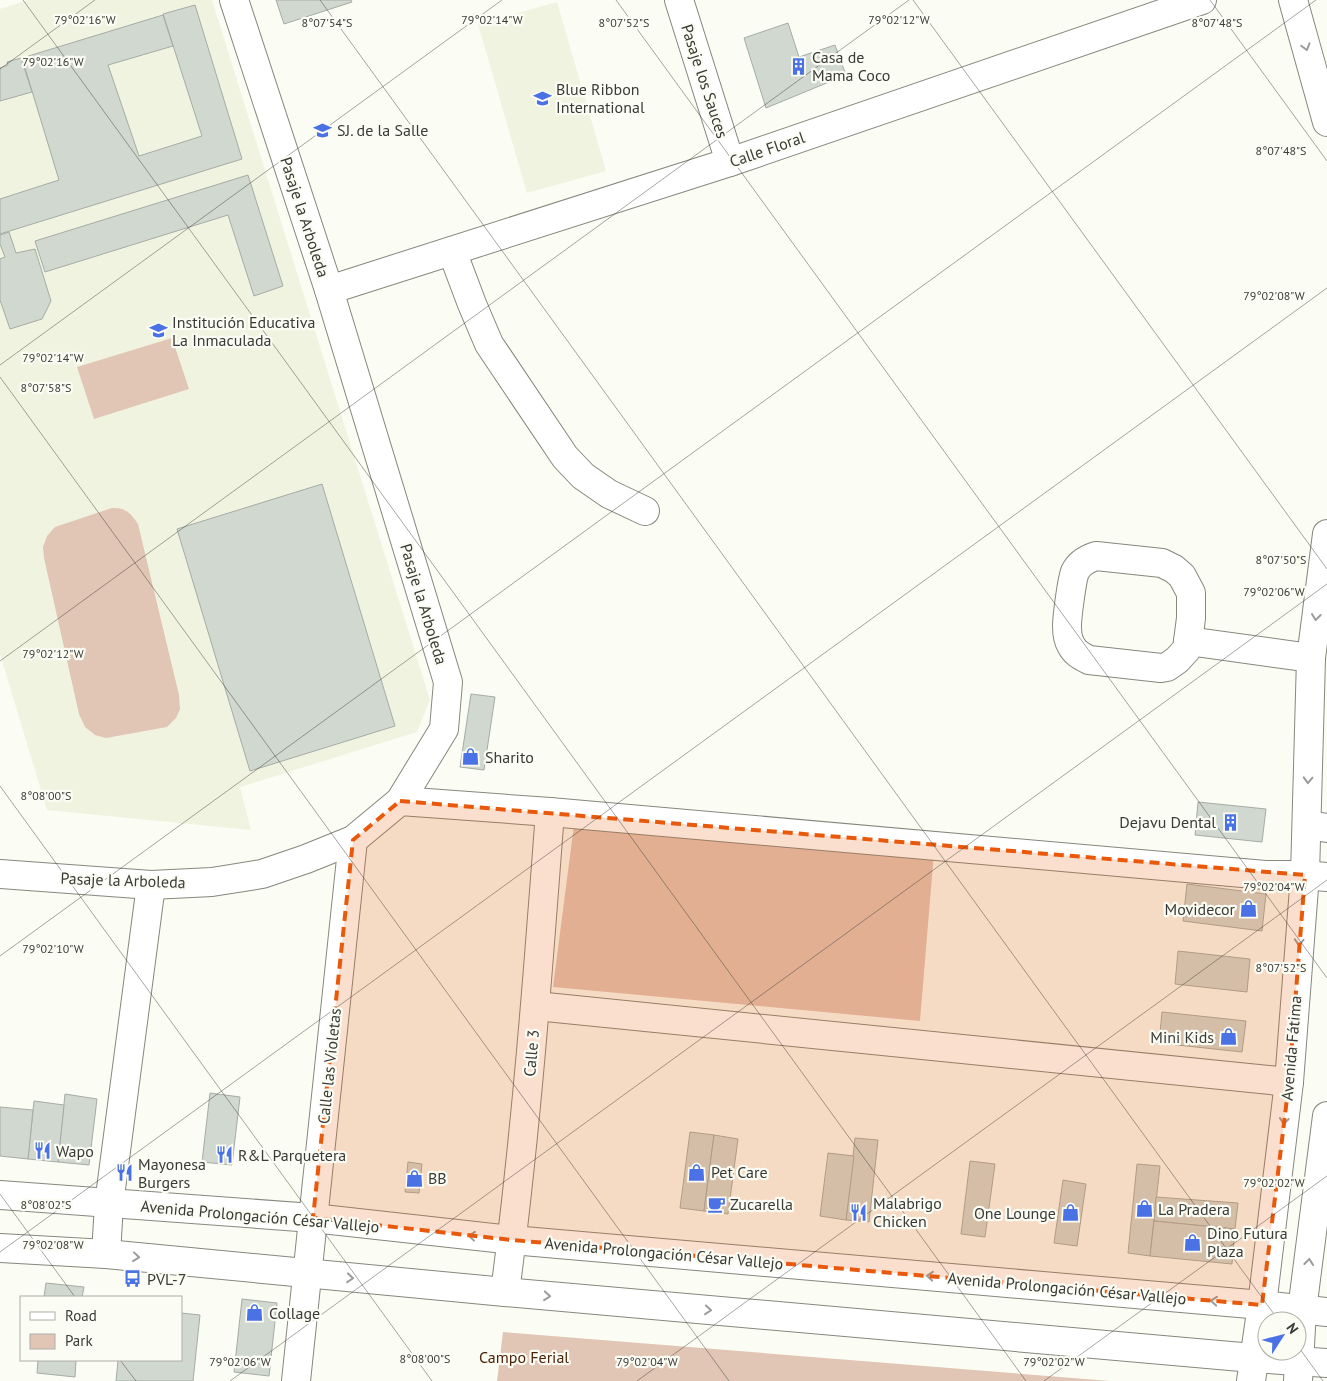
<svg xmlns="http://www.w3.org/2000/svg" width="1327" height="1381" font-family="'PT Sans',sans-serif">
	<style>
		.built { fill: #f1f3e1 }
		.green { fill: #e1c5b5 }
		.building { fill: #d1d8d0; stroke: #a5aca5 }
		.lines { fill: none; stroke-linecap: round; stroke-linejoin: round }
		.minor-casing { stroke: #86877e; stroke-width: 30 }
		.secondary-casing { stroke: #86877e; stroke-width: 30 }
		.minor { stroke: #fff; stroke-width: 28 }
		.secondary { stroke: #fff; stroke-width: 28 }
		.oneway { stroke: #9c9c9a }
		.marked { fill: #e8590c; fill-opacity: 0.2; stroke: #e8590c; stroke-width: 4; stroke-dasharray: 10 6; stroke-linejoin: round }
		.ticks { fill: none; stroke: #3a3a36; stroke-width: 1; stroke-opacity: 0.45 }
		.labels { text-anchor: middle; stroke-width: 4.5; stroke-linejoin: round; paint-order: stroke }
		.poi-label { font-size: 16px; fill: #3a3a36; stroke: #fbfcf3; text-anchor: start }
		.street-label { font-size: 16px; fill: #3a3a36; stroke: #fbfcf3 }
		.park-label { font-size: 16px; fill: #4a230a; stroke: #fbfcf3 }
		.ticks-label { font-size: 12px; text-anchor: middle; fill: #3a3a36; stroke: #fbfcf3; stroke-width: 4.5; stroke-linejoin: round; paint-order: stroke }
	</style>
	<rect width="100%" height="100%" fill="#fbfcf3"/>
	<g class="built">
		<polygon points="28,0 212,0 430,700 417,732 240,787 251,830 47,810 0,654 0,9"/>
		<polygon points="557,2 606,171 527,193 478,24"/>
	</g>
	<g class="green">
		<polygon points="172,338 189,389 94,419 77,367"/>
		<path d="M112,508C126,507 131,514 138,524L179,695L180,709L176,718L167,727L106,738L95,735L85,727L79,714L44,558L43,547L47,536L55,527Z"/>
		<polygon points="575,817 934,852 920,1021 553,987"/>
		<polygon points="503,1332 1110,1381 497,1381"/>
	</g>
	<g class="building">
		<polygon points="276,0 351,0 352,2 284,24"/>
		<polygon points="195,5 242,159 0,234 0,199 59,180 22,58 163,15 173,46 108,65 139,156 202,136 163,14"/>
		<polygon points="788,23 799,57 835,45 846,75 766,108 744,38"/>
		<polygon points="21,58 32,92 0,101 0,68 8,65 7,62"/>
		<polygon points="248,175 283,286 254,296 228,215 45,272 35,241"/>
		<polygon points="9,232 16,253 35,249 51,301 42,319 10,329 0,300 0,259 5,257 0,244 0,235"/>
		<polygon points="322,484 395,726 250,771 177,529"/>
		<polygon points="471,694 495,697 484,770 460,767"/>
		<polygon points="1198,802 1266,809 1262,842 1195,835"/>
		<polygon points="1187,884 1266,894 1262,931 1183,921"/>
		<polygon points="1178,951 1250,959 1247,992 1175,984"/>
		<polygon points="1162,1012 1246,1021 1242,1052 1159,1043"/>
		<polygon points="210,1093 240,1097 232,1165 202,1162"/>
		<polygon points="65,1094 97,1099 89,1165 58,1162"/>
		<polygon points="34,1101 64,1105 58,1162 28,1159"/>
		<polygon points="0,1107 33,1110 28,1159 0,1156"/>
		<polygon points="690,1132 714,1135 704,1211 680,1208"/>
		<polygon points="714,1135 738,1139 728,1214 704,1211"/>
		<polygon points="855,1138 878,1140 869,1222 846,1220"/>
		<polygon points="828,1153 854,1156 846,1220 820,1216"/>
		<polygon points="970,1161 995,1164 985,1237 961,1234"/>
		<polygon points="408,1162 422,1164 419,1193 405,1192"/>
		<polygon points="1137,1164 1160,1166 1150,1256 1128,1253"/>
		<polygon points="1063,1180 1086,1184 1077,1246 1054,1243"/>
		<polygon points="1156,1197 1238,1203 1235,1229 1154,1221"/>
		<polygon points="1154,1221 1235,1229 1232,1264 1150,1256"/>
		<polygon points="46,1283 84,1287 82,1297 44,1297"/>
		<polygon points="242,1299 277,1303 269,1376 234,1372"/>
		<polygon points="181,1313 200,1315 193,1381 116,1381 118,1360 181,1360"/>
		<polygon points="38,1360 76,1360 75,1377 37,1373"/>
	</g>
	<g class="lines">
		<defs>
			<g id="minor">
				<polyline points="679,0 730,162"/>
				<polyline points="452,251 472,304 489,344 565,457 583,476 609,494 645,511"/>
				<polyline points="329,290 730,162 1202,0"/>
				<path d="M1096,556L1162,563L1174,569L1182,576L1191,593V618L1187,649L1177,660L1167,667L1161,668L1089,660C1081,656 1075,653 1071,645C1068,640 1067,633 1067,626C1067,617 1072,579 1075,572C1079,563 1087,559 1096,556Z"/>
				<polyline points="1188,641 1311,658"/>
				<polyline points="400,801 550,812 1265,875 1305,875 1327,877"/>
				<polyline points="1307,825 1327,828"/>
				<polyline points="0,874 151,885 212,882 262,874 306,859 353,840 400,801 444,729 448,682 329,290 234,0"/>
				<polyline points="536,1006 1289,1082"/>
				<polyline points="106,1254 109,1204 151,885"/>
				<path d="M505,1292C526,1133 538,973 550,812"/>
				<polyline points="296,1381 353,840"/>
			</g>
			<g id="secondary">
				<polyline points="1293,0 1327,122"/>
				<polyline points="0,1195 313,1218 512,1240 1262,1305 1327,1312"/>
				<polyline points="0,1248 106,1254 505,1292 1253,1358 1327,1363"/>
				<polyline points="1251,1381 1262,1305 1289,1082 1305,875 1311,658 1327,534"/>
				<polyline points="1298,1381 1302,1310 1327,1116"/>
			</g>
		</defs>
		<use href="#minor" class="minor-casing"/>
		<use href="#secondary" class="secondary-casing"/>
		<use href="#minor" class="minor"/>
		<use href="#secondary" class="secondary"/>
	</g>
	<defs><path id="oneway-chevron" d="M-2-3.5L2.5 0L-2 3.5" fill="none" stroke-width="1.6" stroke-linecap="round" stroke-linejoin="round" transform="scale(1.25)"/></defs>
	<g class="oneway">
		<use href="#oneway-chevron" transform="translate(1306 47) rotate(74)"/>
		<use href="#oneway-chevron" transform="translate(1316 617) rotate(97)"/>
		<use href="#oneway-chevron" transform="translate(1308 780) rotate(92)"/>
		<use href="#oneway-chevron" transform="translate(1299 942) rotate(94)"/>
		<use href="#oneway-chevron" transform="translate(1284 1121) rotate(97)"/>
		<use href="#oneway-chevron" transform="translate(472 1236) rotate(-174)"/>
		<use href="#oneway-chevron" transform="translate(136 1257) rotate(6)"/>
		<use href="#oneway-chevron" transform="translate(1309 1262) rotate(-83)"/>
		<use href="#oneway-chevron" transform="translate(930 1276) rotate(-175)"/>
		<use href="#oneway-chevron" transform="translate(350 1278) rotate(5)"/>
		<use href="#oneway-chevron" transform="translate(547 1296) rotate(5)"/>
		<use href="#oneway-chevron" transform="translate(1214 1301) rotate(-175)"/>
		<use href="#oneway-chevron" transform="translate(708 1310) rotate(5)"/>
	</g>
	<path class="marked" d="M400,801L1305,875L1289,1082L1262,1305L512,1240L313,1218L353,840Z"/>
	<path class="ticks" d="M23,0L1026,1381M320,0L1279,1321M616,0L1327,978M913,0L1327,569M1210,0L1327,161M0,69L95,0M0,365L502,0M0,377L729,1381M0,661L909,0M0,786L432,1381M0,956L1316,0M0,1194L75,1297M0,1252L1327,288M1297,1345L1323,1381M120,1360L136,1381M230,1381L1327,584M637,1381L1327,880M1044,1381L1327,1176"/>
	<defs>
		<symbol id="building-bare" viewBox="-9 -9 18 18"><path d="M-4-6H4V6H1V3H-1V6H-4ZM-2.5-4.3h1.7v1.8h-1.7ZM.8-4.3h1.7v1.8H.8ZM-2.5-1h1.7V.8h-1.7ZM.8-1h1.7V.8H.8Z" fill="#4b72e5" stroke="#fbfcf3" stroke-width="2.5" paint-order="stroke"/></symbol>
		<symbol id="school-bare" viewBox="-9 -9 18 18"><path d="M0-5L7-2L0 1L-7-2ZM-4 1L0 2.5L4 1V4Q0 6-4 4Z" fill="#4b72e5" stroke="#fbfcf3" stroke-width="2.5" paint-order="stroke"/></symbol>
		<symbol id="shop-bare" viewBox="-9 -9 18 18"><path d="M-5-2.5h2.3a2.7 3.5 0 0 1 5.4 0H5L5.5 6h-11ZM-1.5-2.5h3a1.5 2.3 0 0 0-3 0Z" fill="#4b72e5" stroke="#fbfcf3" stroke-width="2.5" paint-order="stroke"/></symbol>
		<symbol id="restaurant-bare" viewBox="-9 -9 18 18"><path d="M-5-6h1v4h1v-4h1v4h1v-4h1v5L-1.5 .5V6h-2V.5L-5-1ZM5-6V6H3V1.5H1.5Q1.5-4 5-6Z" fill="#4b72e5" stroke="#fbfcf3" stroke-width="2.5" paint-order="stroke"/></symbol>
		<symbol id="cafe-bare" viewBox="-9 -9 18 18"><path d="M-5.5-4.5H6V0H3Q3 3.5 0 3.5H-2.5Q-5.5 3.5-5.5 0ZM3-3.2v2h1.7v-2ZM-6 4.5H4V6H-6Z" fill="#4b72e5" stroke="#fbfcf3" stroke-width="2.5" paint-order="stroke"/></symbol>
		<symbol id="bus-bare" viewBox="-9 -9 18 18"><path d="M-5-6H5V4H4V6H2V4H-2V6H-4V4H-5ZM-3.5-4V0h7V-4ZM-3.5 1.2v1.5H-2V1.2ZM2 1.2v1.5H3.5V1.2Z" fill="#4b72e5" stroke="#fbfcf3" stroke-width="2.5" paint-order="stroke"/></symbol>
	</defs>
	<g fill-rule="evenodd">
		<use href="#building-bare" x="786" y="54" width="25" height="25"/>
		<use href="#school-bare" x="530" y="86" width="25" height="25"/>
		<use href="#school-bare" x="310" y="118" width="25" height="25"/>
		<use href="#school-bare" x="146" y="318" width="25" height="25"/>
		<use href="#shop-bare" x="458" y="744" width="25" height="25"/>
		<use href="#building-bare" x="1218" y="810" width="25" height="25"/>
		<use href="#shop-bare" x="1236" y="896" width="25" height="25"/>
		<use href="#shop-bare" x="1216" y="1024" width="25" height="25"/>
		<use href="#restaurant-bare" x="30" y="1138" width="25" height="25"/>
		<use href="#restaurant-bare" x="212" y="1142" width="25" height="25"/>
		<use href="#shop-bare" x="684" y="1160" width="25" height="25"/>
		<use href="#restaurant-bare" x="112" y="1160" width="25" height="25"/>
		<use href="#shop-bare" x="402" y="1166" width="25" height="25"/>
		<use href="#cafe-bare" x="704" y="1192" width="25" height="25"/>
		<use href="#shop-bare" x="1132" y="1196" width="25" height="25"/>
		<use href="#restaurant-bare" x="846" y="1200" width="25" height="25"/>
		<use href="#shop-bare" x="1058" y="1200" width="25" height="25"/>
		<use href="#shop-bare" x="1180" y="1230" width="25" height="25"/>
		<use href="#bus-bare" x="120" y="1266" width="25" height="25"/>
		<use href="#shop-bare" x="242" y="1300" width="25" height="25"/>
	</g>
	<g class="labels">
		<g class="poi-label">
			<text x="812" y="63">Casa de<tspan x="812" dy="18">Mama Coco</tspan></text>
			<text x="556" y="95">Blue Ribbon<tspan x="556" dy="18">International</tspan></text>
			<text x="337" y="136">SJ. de la Salle</text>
			<text x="172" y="328">Institución Educativa<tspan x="172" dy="18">La Inmaculada</tspan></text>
			<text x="485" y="763">Sharito</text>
			<text x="1216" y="828" text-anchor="end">Dejavu Dental</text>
			<text x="1235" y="915" text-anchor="end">Movidecor</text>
			<text x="1214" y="1043" text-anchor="end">Mini Kids</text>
			<text x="56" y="1157">Wapo</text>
			<text x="238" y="1161">R&amp;L Parquetera</text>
			<text x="138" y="1170">Mayonesa<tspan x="138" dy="18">Burgers</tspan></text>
			<text x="711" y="1178">Pet Care</text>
			<text x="428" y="1184">BB</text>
			<text x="873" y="1209">Malabrigo<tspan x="873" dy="18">Chicken</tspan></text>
			<text x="730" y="1210">Zucarella</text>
			<text x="1158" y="1215">La Pradera</text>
			<text x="1056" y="1219" text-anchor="end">One Lounge</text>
			<text x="1207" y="1239">Dino Futura<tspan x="1207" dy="18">Plaza</tspan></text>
			<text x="147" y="1285">PVL-7</text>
			<text x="269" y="1319">Collage</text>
		</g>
		<g class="street-label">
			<text transform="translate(705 81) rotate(72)" y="6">Pasaje los Sauces</text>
			<text transform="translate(767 149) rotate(-19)" y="6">Calle Floral</text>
			<text transform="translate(305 217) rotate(72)" y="6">Pasaje la Arboleda</text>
			<text transform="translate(424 604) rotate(73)" y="6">Pasaje la Arboleda</text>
			<text transform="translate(123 880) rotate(2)" y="6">Pasaje la Arboleda</text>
			<text transform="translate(1291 1048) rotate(-85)" y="6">Avenida Fátima</text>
			<text transform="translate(531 1053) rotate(-85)" y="6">Calle 3</text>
			<text transform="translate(329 1066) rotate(-84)" y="6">Calle las Violetas</text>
			<text transform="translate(260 1216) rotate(5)" y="6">Avenida Prolongación César Vallejo</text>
			<text transform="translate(664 1253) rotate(5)" y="6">Avenida Prolongación César Vallejo</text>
			<text transform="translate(1067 1288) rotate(5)" y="6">Avenida Prolongación César Vallejo</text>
		</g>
		<g class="park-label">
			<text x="524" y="1363">Campo Ferial</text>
		</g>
	</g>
	<g class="ticks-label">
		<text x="85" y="24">79°02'16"W</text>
		<text x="492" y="24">79°02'14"W</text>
		<text x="899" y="24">79°02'12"W</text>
		<text x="327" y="27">8°07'54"S</text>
		<text x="624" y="27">8°07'52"S</text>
		<text x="1217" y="27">8°07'48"S</text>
		<text x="53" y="66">79°02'16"W</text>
		<text x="1281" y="155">8°07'48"S</text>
		<text x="1274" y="300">79°02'08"W</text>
		<text x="53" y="362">79°02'14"W</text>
		<text x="46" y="392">8°07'58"S</text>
		<text x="1281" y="564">8°07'50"S</text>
		<text x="1274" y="596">79°02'06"W</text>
		<text x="53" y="658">79°02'12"W</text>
		<text x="46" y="800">8°08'00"S</text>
		<text x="1274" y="891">79°02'04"W</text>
		<text x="53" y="953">79°02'10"W</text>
		<text x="1281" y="972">8°07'52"S</text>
		<text x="1274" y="1187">79°02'02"W</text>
		<text x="46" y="1209">8°08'02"S</text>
		<text x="53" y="1249">79°02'08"W</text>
		<text x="425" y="1363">8°08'00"S</text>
		<text x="240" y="1366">79°02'06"W</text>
		<text x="647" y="1366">79°02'04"W</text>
		<text x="1054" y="1366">79°02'02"W</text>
	</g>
	<rect x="20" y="1296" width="162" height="65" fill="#fbfcf3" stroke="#aeaea7"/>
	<rect x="30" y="1312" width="25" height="8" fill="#ffffff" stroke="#aeaea7"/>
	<text x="65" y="1321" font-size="15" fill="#3a3a36">Road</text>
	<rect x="30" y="1334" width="25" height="15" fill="#e1c5b5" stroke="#aeaea7"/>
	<text x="65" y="1346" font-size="15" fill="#3a3a36">Park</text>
	<g transform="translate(1282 1336) rotate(54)"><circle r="24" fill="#fbfcf3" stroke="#aeaea7"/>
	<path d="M0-4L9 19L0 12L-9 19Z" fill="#4b72e5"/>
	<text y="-8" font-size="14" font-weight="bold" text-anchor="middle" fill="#3a3a36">N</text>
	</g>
</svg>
